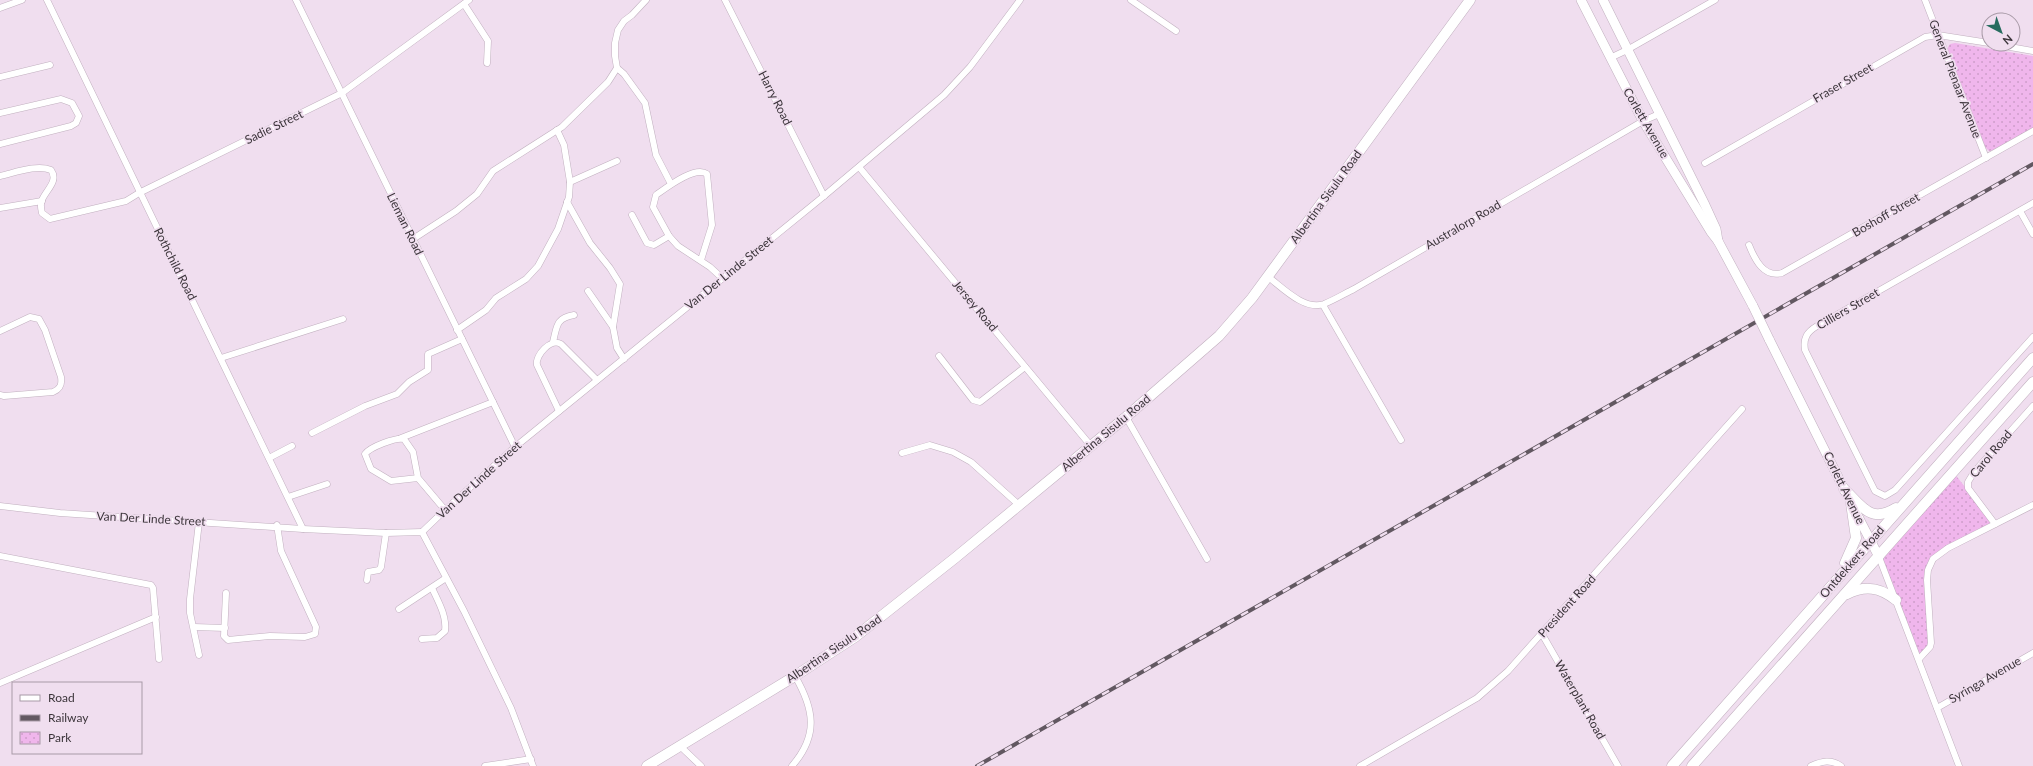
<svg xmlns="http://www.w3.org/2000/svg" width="2033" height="766" font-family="Lato,sans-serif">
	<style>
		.park { fill: url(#park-dots) }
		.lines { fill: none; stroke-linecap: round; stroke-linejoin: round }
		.street-casing { stroke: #c1b0bf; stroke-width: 7 }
		.secondary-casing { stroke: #c1b0bf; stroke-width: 10 }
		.primary-casing { stroke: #c1b0bf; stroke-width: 11 }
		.street { stroke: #fff; stroke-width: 6 }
		.secondary { stroke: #fff; stroke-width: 9 }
		.primary { stroke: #fff; stroke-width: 10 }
		.rail-casing { stroke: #625861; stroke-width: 4 }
		.rail { stroke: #f0deef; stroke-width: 2.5; stroke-dasharray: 8; stroke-linecap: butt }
		.secondary-bridge-casing { stroke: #c1b0bf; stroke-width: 10; stroke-linecap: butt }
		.secondary-bridge { stroke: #fff; stroke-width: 9 }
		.labels { text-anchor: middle; stroke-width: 3.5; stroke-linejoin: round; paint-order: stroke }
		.street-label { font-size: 12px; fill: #3c353b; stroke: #f0deef }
	</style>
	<defs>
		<pattern id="park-dots" width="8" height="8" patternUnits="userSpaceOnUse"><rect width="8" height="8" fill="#f0b6ec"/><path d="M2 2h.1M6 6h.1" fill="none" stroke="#cf9dcb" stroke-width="1.8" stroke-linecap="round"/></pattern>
	</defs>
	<rect width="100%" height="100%" fill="#f0deef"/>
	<g class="park">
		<polygon points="1955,43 2033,56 2033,128 1995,150 1989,151 1984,146 1947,49 1950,44"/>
		<polygon points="1953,472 1995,524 1939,553 1928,570 1932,639 1919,659 1879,557"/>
	</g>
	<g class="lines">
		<defs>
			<g id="street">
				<polyline points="47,0 303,529"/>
				<polyline points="296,0 515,447"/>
				<polyline points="646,0 632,15 624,21 618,30 615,43 615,56 617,68 624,74 645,103 656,155 671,184"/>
				<polyline points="725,0 824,196"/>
				<polyline points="1131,0 1176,31"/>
				<polyline points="1925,0 1986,158"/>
				<polyline points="464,4 488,41 487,63"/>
				<polyline points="0,8 22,0"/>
				<polyline points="1993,44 2033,51"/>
				<polyline points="1610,58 1627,50 1715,0"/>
				<polyline points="0,77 50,65"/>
				<polyline points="0,113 61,99 72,103 79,116 76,123 71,126 0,144"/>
				<polyline points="1705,163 1925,37 1938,35 1989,43"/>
				<polyline points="859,167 1091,446"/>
				<path d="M0,176C14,173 37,164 51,170C59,181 46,190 42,200C40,204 41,209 42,213L50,219L126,201L139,193L342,93L469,0"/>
				<polyline points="570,182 617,161"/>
				<polyline points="567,202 590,243 610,268 620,284 613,327 617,348 624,359"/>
				<path d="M2033,203L1817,326C1807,332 1803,338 1805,350L1875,491L1885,496L1895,490L2033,337"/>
				<polyline points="0,208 42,201"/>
				<polyline points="2020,211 2033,234"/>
				<polyline points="632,215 647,243 654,245 669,236"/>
				<polyline points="413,239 456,211 477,194 493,171 562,127 608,82 617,68"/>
				<path d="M1749,245C1755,260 1764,278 1782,273L2033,131"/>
				<path d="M701,260L712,225L707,174C695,165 666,188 656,195L653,207L669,236L678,246L710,267L722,278"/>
				<path d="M1267,276C1282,287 1304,311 1324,304C1334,300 1344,294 1354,289L1643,121L1659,114"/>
				<polyline points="588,291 613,327"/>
				<polyline points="1323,305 1401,440"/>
				<polyline points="457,330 486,310 496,298 526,279 538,266 558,229 569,197 570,182 564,145 557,130"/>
				<path d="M0,331L30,317L39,319L45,330L61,377C62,384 61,389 53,392L4,396L0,395"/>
				<path d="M553,342C557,326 556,318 574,315"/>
				<polyline points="939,356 973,400 980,402 1025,367"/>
				<polyline points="221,358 343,319"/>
				<path d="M559,411L537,365C535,355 551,338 561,344L597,380"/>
				<polyline points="1126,417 1207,559"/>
				<polyline points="312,433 365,406 397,394 409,382 428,370 428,354 462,339"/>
				<polyline points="401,438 493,402"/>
				<polyline points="902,453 930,445 953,452 971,462 1019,505"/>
				<polyline points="269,458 292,446"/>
				<path d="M418,478L391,481L371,469L365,454C370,447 396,437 404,439L413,452L418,478L445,510"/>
				<polyline points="288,497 327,484"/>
				<polyline points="0,506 60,513 303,529 386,533 422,532 464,611 511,708 533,766"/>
				<polyline points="199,522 190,599 190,613 199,655"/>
				<polyline points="1995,524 1968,488 1968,482 1974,472 2033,406"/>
				<polyline points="422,532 445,510 515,447 824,196 944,95 970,67 1020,0"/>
				<polyline points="0,556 151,585 153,588 159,659"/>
				<polyline points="1879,557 1959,766"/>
				<polyline points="367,580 368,572 379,570 381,567 386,533"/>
				<polyline points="226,593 224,636 228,640 270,636 305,637 315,634 316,627 281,551 277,525"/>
				<polyline points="399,609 446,578"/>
				<polyline points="194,627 225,628"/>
				<polyline points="1542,634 1618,766"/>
				<path d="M422,639L437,638L445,631C447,616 438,601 432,588"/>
				<polyline points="1919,659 1930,647 1931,643 1927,580 1928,570 1933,559 1948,548 2033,505"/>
				<polyline points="0,683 156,617"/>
				<polyline points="1937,708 2033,653"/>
				<polyline points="680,746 701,766"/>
				<polyline points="485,766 531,759"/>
				<path d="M792,766C819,735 814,709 795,676"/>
				<polyline points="1360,766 1477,698 1508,671 1742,409"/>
				<path d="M1811,766C1822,761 1831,759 1841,766"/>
			</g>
			<g id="secondary">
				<polyline points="1581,0 1643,121 1711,232 1718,241 1753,306"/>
				<polyline points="1603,0 1705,205 1716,229 1718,241"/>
				<polyline points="1769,339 1847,495"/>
				<polyline points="1853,507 1879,557"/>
			</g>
			<g id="primary">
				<path d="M1844,489C1862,506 1870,524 1896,508"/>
				<polyline points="1845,563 1856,538 1851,503"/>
				<path d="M1847,594C1865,585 1880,587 1896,600"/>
				<polyline points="647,766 795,676 855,637 955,558 1126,417 1219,336 1252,298 1470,0"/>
				<polyline points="1672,766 2033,358"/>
				<polyline points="1692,766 2033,382"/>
			</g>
		</defs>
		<use href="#street" class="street-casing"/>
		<use href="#secondary" class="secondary-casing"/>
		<use href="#primary" class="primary-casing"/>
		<use href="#street" class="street"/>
		<use href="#secondary" class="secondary"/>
		<use href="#primary" class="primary"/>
		<defs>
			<polyline id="rail" points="977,766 2033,164"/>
		</defs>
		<use href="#rail" class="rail-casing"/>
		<use href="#rail" class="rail"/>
		<defs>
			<polyline id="secondary-bridge" points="1753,306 1769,339"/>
		</defs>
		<use href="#secondary-bridge" class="secondary-bridge-casing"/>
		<use href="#secondary-bridge" class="secondary-bridge"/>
	</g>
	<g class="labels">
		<g class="street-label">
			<text transform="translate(1955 79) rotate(69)" y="4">General Pienaar Avenue</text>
			<text transform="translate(1843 83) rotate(-30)" y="4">Fraser Street</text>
			<text transform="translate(775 98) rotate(63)" y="4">Harry Road</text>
			<text transform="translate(1646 123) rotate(60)" y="4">Corlett Avenue</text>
			<text transform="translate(274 127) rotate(-26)" y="4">Sadie Street</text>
			<text transform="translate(1326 197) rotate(-54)" y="4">Albertina Sisulu Road</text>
			<text transform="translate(1886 215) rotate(-30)" y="4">Boshoff Street</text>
			<text transform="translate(405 224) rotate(64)" y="4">Lieman Road</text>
			<text transform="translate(1463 225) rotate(-30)" y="4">Australorp Road</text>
			<text transform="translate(175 264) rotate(63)" y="4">Rothchild Road</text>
			<text transform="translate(729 273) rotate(-39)" y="4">Van Der Linde Street</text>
			<text transform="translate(975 306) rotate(50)" y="4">Jersey Road</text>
			<text transform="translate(1848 309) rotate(-30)" y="4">Cilliers Street</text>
			<text transform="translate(1106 433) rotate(-40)" y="4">Albertina Sisulu Road</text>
			<text transform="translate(1991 454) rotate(-50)" y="4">Carol Road</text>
			<text transform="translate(479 480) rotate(-42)" y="4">Van Der Linde Street</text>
			<text transform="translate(1844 488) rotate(64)" y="4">Corlett Avenue</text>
			<text transform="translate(151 519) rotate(3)" y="4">Van Der Linde Street</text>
			<text transform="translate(1852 562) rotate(-49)" y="4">Ontdekkers Road</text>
			<text transform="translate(1567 606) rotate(-48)" y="4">President Road</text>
			<text transform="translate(834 649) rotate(-34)" y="4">Albertina Sisulu Road</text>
			<text transform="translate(1985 680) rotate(-30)" y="4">Syringa Avenue</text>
			<text transform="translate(1580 700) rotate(60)" y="4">Waterplant Road</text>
		</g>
	</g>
	<rect x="12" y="682" width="130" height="72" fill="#f0deef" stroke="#a89aa7"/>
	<rect x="20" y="695" width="20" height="6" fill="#ffffff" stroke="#a89aa7"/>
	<text x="48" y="702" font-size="12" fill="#3c353b">Road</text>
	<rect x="20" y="715" width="20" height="6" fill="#625861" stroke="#a89aa7"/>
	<text x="48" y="722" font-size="12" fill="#3c353b">Railway</text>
	<rect x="20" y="732" width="20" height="12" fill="url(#park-dots)" stroke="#a89aa7"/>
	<text x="48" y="742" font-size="12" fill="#3c353b">Park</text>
	<g transform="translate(2001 32) rotate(139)"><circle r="19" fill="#f0deef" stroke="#a89aa7"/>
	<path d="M0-3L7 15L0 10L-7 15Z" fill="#276c5f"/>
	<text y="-6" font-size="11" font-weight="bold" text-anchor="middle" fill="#3c353b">N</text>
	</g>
</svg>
